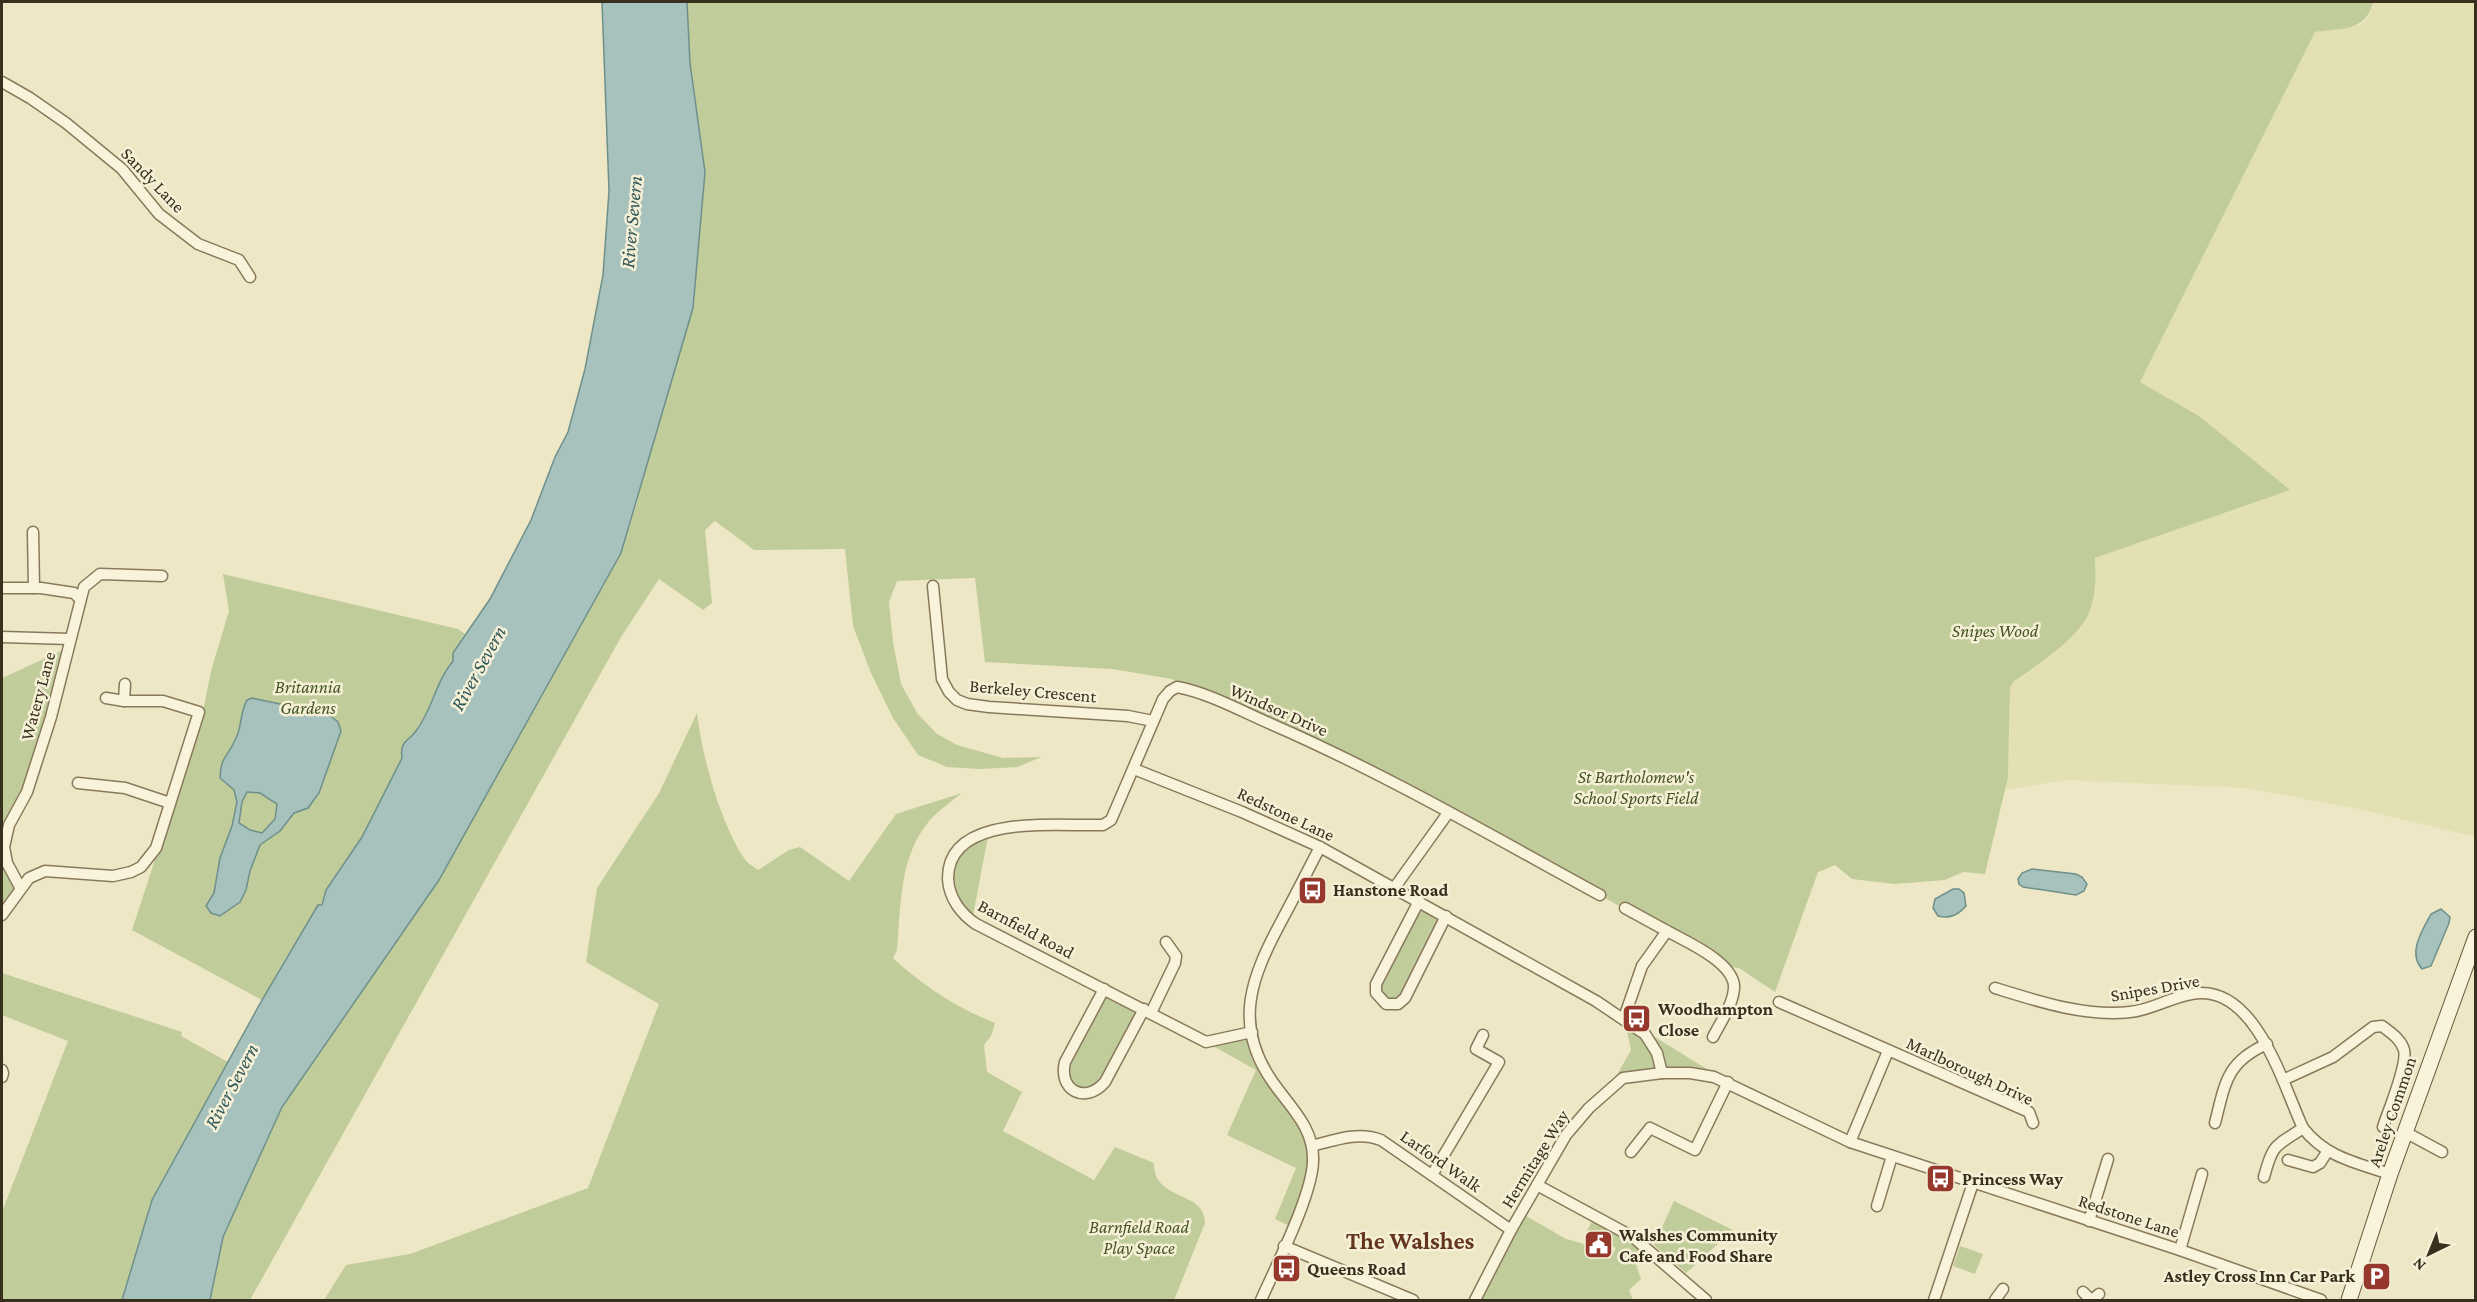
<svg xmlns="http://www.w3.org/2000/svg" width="2477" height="1302" font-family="'Crimson Pro',serif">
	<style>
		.farmland { fill: #e3e1b4 }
		.green { fill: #c0cc9a }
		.water { fill: #a7c1bd; stroke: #6e908b; stroke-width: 1.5; fill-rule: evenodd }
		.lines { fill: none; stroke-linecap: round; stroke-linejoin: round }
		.minor-casing { stroke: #89795c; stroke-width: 13 }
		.secondary-casing { stroke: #6b5a3f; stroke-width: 17 }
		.minor { stroke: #f8f3da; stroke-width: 10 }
		.secondary { stroke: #f8f3da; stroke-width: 15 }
		.labels { text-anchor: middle; stroke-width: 5; stroke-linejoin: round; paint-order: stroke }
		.street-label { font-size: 18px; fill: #392f1f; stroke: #f5f0d6 }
		.park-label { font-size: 18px; font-style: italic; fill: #445626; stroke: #f5f0d6 }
		.poi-label { font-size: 18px; font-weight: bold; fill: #392f1f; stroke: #f5f0d6; text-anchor: start }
		.water-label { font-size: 20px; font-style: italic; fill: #2f5759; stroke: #f5f0d6 }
		.district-label { font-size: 24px; font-weight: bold; fill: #65361f; stroke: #f5f0d6 }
	</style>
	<rect width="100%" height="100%" fill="#eee7c6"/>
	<polygon class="farmland" points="2373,2 2475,2 2475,837 2364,810 2245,788 2066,780 2004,790 2009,760 2010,688 2014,681 2053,652 2079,626 2096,571 2095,558 2289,490 2199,416 2140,382 2315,32 2360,25 2370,14"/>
	<g class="green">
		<path d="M687,2H2373C2366,32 2342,28 2315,32L2140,382L2199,416L2290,490L2095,558C2096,577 2096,600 2087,617C2073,642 2037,665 2014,681L2010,688L2008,777L1985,874L1963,872L1945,880L1894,884L1852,879L1835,865L1818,872L1775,992L1739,968L1731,967L1725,959L1697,939L1693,946L1362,766L1186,689L1172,679L1112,669L985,662L975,578L897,581L889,602L893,642L901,684L917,713L937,734L957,745L1003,758L1041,757L1018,767L980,769L947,767L918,755L893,718L871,673L853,626L845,549L754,550L715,521L705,530L712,603L703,610L659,579L621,637L250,1300H210L223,1237L282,1107L439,880L621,553L638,499L690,63Z"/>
		<path d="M223,574L458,629L465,634L453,653V661C438,679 430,709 416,730C409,741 400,742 402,758L362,837L326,890L321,905L284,961L262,1000L132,930L202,716L211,671L229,611Z"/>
		<polygon points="68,648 4,847 20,887 7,906 2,923 2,678"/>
		<path d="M697,713C702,756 720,822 744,858C747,863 753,866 758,870L789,850L800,847L849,881L896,814L962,793C951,802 939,810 930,820C899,856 901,905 897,950L893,958C923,986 957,1008 995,1023L991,1036L984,1045L987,1072L1022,1092L1003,1131L1094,1180L1115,1147L1154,1163C1153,1202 1206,1190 1205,1223L1174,1300H324L346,1265L410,1254L588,1188L659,1004L586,962L597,888L659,793Z"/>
		<polygon points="989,831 972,921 954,902 951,865 955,854"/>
		<polygon points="1423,911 1435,917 1437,923 1401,996 1394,1001 1383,997 1380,987 1416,916"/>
		<polygon points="2,973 182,1032 181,1036 228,1062 152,1200 122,1300 2,1300 2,1212 68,1041 2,1015"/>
		<polygon points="1104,989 1144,1009 1105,1082 1087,1095 1067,1084 1065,1062"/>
		<polygon points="1624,1018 1728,1082 1690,1073 1618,1081 1617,1075 1631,1050"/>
		<polygon points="1252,1032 1256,1049 1299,1115 1313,1153 1292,1227 1275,1219 1296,1168 1227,1135 1256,1070 1206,1042"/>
		<polygon points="1674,1201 1733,1230 1686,1273 1654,1245"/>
		<polygon points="1521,1213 1566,1239 1581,1243 1610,1259 1616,1248 1587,1231 1592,1221 1624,1238 1649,1255 1634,1259 1641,1279 1629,1290 1633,1300 1475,1300"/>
		<polygon points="1960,1246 1983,1254 1975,1274 1953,1266"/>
	</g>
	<g class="water">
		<path d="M602,2H687L690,63L705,172L693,308L621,553L439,880L282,1107L223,1237L210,1300H122L152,1200L262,1000L318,905H322L326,890L362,837L402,758C400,740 407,743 416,731C432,710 436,681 453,661V653L490,599L531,520L555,457L568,432L585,369L603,275L609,191Z"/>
		<path d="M252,698L328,714L338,722L341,731L319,793L308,808L294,813L280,831L260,845L250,871L246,890L240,902L220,916L211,913L206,906L214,893L220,858L232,826L237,802L234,790L220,778C221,754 228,758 236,738C242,726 240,712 247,700ZM247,792L260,793L277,804L275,819L262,833L250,830L239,823L242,802Z"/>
		<polygon points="2032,869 2076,874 2082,877 2087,884 2084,891 2076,895 2023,887 2019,884 2018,879 2022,873"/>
		<path d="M1953,889H1959L1964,893L1966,906C1958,915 1950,919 1938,916L1933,908L1935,899Z"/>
		<path d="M2441,909L2450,917L2449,923L2431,966L2422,969C2407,953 2423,929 2431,914Z"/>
	</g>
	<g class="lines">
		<defs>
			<g id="minor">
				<polyline points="2,82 30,98 66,123 122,169 159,214 198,244 239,260 250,277"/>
				<polyline points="33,532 34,588"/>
				<polyline points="933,586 942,679 949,692 957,700 967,704 989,707 1128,716 1153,721"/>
				<polyline points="2,588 41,588 74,593 80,599"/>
				<polyline points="2,637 70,639"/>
				<polyline points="124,701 125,684"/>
				<polyline points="1134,769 1242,812 1320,847 1596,1001 1645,1034 1657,1053 1662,1073"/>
				<polyline points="78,783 125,788 170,803"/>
				<polyline points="20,887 7,863 4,847 9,825 27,792 51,717 84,587 100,574 162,576"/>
				<polyline points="1395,887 1448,813"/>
				<polyline points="1419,901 1376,984 1376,993 1386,1004 1398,1004 1405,998 1446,916"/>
				<polyline points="1625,908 1667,931"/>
				<polyline points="2,915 29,878 45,871 113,876 131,872 141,867 156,848 199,712 163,701 124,701 106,698"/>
				<path d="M1995,988C2037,1001 2085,1017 2130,1012C2154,1010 2175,994 2200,993C2258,991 2284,1088 2303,1128C2325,1157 2357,1163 2390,1174"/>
				<path d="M1104,989L1065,1062C1058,1090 1085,1105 1105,1082L1144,1009"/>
				<polyline points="1779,1002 2029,1112 2033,1123"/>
				<polyline points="1151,1013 1175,963 1176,956 1166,942"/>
				<path d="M1624,1018L1642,966L1667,931C1687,942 1731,961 1734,985C1735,1002 1720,1023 1713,1037"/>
				<path d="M1252,1032L1206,1042L976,924C961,914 949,898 948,879C947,814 1053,826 1095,825H1103L1111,820L1163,699L1170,691L1177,687C1209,693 1241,711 1271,724C1384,773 1492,836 1600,895"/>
				<polyline points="2,1070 3,1073 2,1077"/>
				<path d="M2283,1080L2333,1057L2373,1027L2382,1026C2391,1033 2401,1039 2404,1050C2408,1065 2388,1111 2383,1127"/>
				<path d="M2215,1123C2225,1084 2226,1062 2267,1044"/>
				<polyline points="2405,1132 2442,1152"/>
				<polyline points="1850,1142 1888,1051"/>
				<path d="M1312,1146C1335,1140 1358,1131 1381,1140L1511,1230"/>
				<polyline points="1631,1152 1650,1128 1695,1150 1728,1082"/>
				<polyline points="2288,1160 2313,1167 2320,1163 2327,1152"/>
				<polyline points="1432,1175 1499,1062 1476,1049 1483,1035"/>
				<path d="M2264,1177C2273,1143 2275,1147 2303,1128"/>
				<polyline points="1537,1185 1633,1237 1706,1300"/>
				<polyline points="1877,1206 1892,1156"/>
				<polyline points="2089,1221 2108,1159"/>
				<polyline points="1284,1246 1413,1300"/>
				<polyline points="2180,1250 2202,1174"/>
				<polyline points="2083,1292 2091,1300"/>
				<path d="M1261,1300C1276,1266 1313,1194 1313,1160C1314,1127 1289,1106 1272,1081C1232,1023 1252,976 1282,920C1295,896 1307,872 1320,847"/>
				<polyline points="1475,1300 1511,1230 1566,1135 1589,1108 1623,1078 1662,1073 1690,1073 1714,1077 1850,1142 2180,1250 2321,1300"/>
				<polyline points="1934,1300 1973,1183"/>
				<polyline points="1995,1300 2003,1289"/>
				<polyline points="2092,1300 2099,1294"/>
			</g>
			<polyline id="secondary" points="2349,1300 2390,1174 2476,937"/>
		</defs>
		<use href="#minor" class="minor-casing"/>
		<use href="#secondary" class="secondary-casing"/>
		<use href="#minor" class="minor"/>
		<use href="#secondary" class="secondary"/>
	</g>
	<defs>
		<symbol id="bus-square" viewBox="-11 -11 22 22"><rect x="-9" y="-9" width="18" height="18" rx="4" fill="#97382d" stroke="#f5f0d6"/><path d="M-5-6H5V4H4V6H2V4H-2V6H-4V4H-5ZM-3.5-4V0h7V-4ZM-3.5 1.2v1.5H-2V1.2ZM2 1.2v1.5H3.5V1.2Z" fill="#fff"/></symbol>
		<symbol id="civic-square" viewBox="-11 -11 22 22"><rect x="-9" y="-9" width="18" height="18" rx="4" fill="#97382d" stroke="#f5f0d6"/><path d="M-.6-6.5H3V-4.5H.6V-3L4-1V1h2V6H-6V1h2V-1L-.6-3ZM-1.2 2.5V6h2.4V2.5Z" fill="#fff"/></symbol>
		<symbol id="parking-square" viewBox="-11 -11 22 22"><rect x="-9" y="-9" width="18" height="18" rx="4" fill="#97382d" stroke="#f5f0d6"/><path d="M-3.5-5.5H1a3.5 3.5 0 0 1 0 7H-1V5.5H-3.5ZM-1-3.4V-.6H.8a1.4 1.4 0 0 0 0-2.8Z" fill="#fff"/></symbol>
	</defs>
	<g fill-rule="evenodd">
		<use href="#bus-square" x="1296" y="874" width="33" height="33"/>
		<use href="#bus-square" x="1620" y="1002" width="33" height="33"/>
		<use href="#bus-square" x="1924" y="1162" width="33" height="33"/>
		<use href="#civic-square" x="1582" y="1228" width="33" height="33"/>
		<use href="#bus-square" x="1270" y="1252" width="33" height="33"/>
		<use href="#parking-square" x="2360" y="1260" width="33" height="33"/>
	</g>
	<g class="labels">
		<g class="street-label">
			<text transform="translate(153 180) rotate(46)" y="6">Sandy Lane</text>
			<text transform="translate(1033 691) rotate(5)" y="6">Berkeley Crescent</text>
			<text transform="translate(38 696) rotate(-75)" y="6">Watery Lane</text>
			<text transform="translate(1279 710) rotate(24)" y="6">Windsor Drive</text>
			<text transform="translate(1286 814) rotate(25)" y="6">Redstone Lane</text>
			<text transform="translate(1026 929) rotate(28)" y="6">Barnfield Road</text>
			<text transform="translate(2155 988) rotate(-10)" y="6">Snipes Drive</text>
			<text transform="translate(1970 1071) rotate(25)" y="6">Marlborough Drive</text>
			<text transform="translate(2392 1112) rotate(-71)" y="6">Areley Common</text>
			<text transform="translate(1535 1159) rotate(-58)" y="6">Hermitage Way</text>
			<text transform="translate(1441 1161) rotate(35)" y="6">Larford Walk</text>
			<text transform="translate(2129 1216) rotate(18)" y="6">Redstone Lane</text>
		</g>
		<g class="park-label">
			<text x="1995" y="637">Snipes Wood</text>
			<text x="308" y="693">Britannia<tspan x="308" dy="21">Gardens</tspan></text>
			<text x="1636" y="783">St Bartholomew's<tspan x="1636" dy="21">School Sports Field</tspan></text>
			<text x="1139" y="1233">Barnfield Road<tspan x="1139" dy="21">Play Space</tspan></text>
		</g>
		<g class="poi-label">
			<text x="1333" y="896">Hanstone Road</text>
			<text x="1658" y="1015">Woodhampton<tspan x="1658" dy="21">Close</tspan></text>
			<text x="1962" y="1185">Princess Way</text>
			<text x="1619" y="1241">Walshes Community<tspan x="1619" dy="21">Cafe and Food Share</tspan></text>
			<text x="1307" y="1275">Queens Road</text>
			<text x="2355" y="1282" text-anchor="end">Astley Cross Inn Car Park</text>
		</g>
		<g class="water-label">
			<text transform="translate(631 222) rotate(-85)" y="7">River Severn</text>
			<text transform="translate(478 668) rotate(-61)" y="7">River Severn</text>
			<text transform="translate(231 1086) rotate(-62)" y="7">River Severn</text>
		</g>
		<g class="district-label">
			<text x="1410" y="1249">The Walshes</text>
		</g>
	</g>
	<rect width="2477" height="1302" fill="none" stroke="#392f1f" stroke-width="6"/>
	<g transform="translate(2429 1254) rotate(223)" stroke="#f5f0d6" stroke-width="4.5" paint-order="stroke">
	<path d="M0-4.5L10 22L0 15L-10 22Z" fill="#392f1f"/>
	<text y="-9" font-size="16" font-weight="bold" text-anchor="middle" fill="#392f1f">N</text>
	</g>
</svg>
